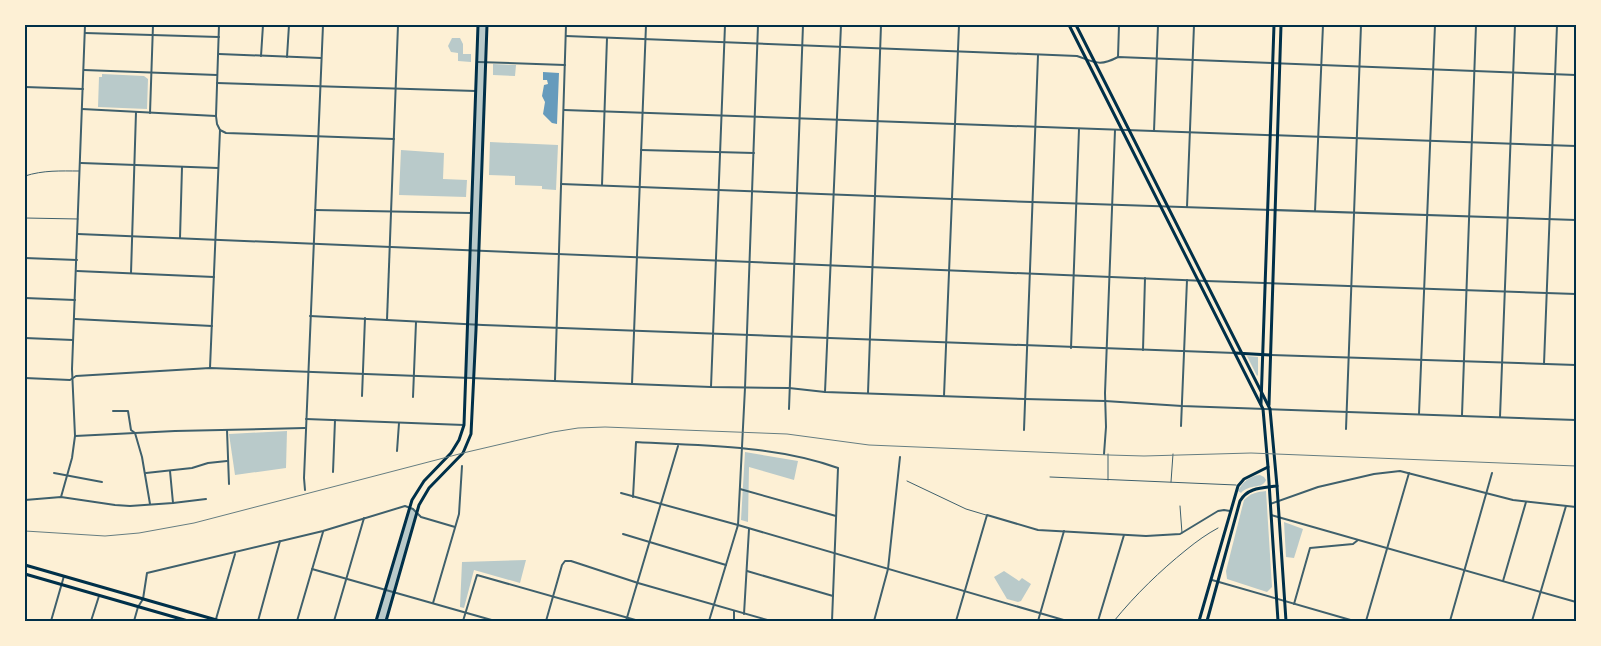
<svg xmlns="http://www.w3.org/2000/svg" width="1601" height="646" font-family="Bitter,serif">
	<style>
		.green { fill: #b9caca }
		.water { fill: #669bbc }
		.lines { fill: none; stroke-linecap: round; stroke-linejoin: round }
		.service { stroke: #3f606c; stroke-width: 1 }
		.minor { stroke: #3f606c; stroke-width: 2 }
		.secondary { stroke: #003049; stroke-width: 3 }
		.primary { stroke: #003049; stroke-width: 3 }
		.rail { stroke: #657d81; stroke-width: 1 }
		.neatline { fill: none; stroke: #003049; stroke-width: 2 }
	</style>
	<rect width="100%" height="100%" fill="#fdf0d5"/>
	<g class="green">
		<polygon points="478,25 487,25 474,378 466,377"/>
		<polygon points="452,38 460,38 463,44 463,54 471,54 471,62 458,61 458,53 451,52 448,46"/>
		<polygon points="493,64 516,65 515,76 493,75"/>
		<polygon points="102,74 144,76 148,79 147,109 98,107 99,77 102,77"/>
		<polygon points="490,142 558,145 556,190 542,189 542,186 515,185 515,176 489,175"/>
		<polygon points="401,150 444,153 443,179 467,180 466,197 399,195"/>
		<polygon points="1247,356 1258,357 1258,375 1257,376"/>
		<polygon points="287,431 286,468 235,475 229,434"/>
		<polygon points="745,452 798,461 794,480 749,467 748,522 741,520"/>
		<path d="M1260,475L1264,477L1266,480C1262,490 1250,483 1241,493L1238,491C1243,482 1249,476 1260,475Z"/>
		<path d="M1266,491L1272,587L1267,592L1227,579L1226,571L1244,500C1251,493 1257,492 1266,491Z"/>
		<polygon points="409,506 417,513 386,621 376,621"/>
		<polygon points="1284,522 1303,529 1294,558 1286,557"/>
		<polygon points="526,560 520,583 474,570 464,608 460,607 462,562"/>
		<polygon points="1004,571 1019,581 1022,578 1031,584 1021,601 1018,602 1007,599 994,577"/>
	</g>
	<polygon class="water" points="543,72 559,73 557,124 552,123 543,114 545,102 542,96 544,85 548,84 547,80 543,80"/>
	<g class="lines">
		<g class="service">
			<path d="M25,176C43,170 61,171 79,171"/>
			<polyline points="25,218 78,219"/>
			<polyline points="1050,477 1236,485"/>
			<polyline points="1108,480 1108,454"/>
			<polyline points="907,481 966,509 986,515"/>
			<polyline points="1171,482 1173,454"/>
			<polyline points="1180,506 1182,533"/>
			<path d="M1114,621C1136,594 1160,571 1186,550C1197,541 1207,534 1218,528"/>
		</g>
		<g class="minor">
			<polyline points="85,33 219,37"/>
			<path d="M566,36L1077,56C1095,62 1099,67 1118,57L1576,75"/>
			<polyline points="219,54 321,58"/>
			<polyline points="261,56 263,25"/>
			<polyline points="287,57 289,25"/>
			<polyline points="1118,57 1119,25"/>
			<polyline points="478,62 565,65"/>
			<polyline points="84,70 217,75"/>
			<polyline points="217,83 476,91"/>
			<polyline points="25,87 83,89"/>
			<polyline points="82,109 216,116"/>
			<path d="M564,110C901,122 1239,134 1576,146"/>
			<polyline points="150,113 153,25"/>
			<polyline points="220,130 226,133 394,139"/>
			<polyline points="1154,131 1158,25"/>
			<polyline points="641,150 754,153"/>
			<polyline points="81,163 218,168"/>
			<polyline points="561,184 1032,202 1576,220"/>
			<polyline points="602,185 607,38"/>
			<polyline points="1187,207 1194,25"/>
			<polyline points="315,210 471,213"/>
			<polyline points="1315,211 1323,25"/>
			<polyline points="78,234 1206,281 1576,294"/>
			<polyline points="180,238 182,167"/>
			<polyline points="25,258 77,260"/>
			<polyline points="77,271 214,277"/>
			<polyline points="131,273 136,112"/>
			<polyline points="25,298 75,300"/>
			<polyline points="310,316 483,325 1235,353"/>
			<polyline points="75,319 212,326"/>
			<polyline points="387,320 398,25"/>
			<polyline points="25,338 73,340"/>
			<polyline points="1071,348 1079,129"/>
			<polyline points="1143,350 1145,278"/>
			<polyline points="1271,355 1576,365"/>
			<polyline points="1544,364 1557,25"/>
			<polyline points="210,368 220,130 217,124 216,116 219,25"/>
			<polyline points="25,378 70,380 76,376 210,368 711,387 789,388 825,392 1025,399 1105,401 1182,406 1576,420"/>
			<polyline points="555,380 566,25"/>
			<polyline points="632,384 646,25"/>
			<polyline points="711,387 725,25"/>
			<polyline points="825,392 841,25"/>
			<polyline points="868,393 881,25"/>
			<polyline points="362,396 365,318"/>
			<polyline points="944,396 959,25"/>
			<polyline points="413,397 416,322"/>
			<polyline points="789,409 803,25"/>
			<polyline points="113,411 128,411 131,430 135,433 142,457 150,504"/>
			<polyline points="1419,414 1435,25"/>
			<polyline points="1462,415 1476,25"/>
			<polyline points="1500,417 1515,25"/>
			<polyline points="306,419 464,425"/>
			<polyline points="1181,426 1187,280"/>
			<polyline points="1346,429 1361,25"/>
			<polyline points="227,430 229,484"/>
			<polyline points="1024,430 1038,55"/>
			<polyline points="75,436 175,431 305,428"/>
			<polyline points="397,451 399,423"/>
			<polyline points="1104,454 1106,427 1105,393 1115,130"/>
			<polyline points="170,471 173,503"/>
			<polyline points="333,472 335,420"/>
			<polyline points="54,473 102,482"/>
			<polyline points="146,473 192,468 208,463 227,461"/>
			<polyline points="740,489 836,516"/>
			<polyline points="305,490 304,478 323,25"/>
			<polyline points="621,493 738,525 1067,621"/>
			<polyline points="61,497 72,458 75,436 72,369 85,25"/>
			<path d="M633,497L636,442C703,446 774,445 838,468L832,621"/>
			<polyline points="25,500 61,497 115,505 130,506 173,503 206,499"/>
			<polyline points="1270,504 1318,487 1374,474 1400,471 1513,500 1576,507"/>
			<polyline points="1271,515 1576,602"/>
			<polyline points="623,534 726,565"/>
			<polyline points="312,569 495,621"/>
			<polyline points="747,571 833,596"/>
			<polyline points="1212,580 1354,621"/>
			<polyline points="1503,581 1526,502"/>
			<polyline points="433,603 459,514 462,466"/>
			<polyline points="1294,604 1310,548 1353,544 1358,540"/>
			<polyline points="744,614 749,529"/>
			<polyline points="216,619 235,554"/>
			<polyline points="51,621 64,576"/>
			<polyline points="91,621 99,596"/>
			<polyline points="134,621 138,607 143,599 147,573 323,531 405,506 413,509 421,517 455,527"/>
			<polyline points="258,621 280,541"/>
			<polyline points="297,621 323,532"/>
			<polyline points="334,621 364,518"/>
			<polyline points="463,621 477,575 639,621"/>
			<polyline points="546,621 562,565 565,561 571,561 638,583 771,621"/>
			<polyline points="626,621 678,446"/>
			<polyline points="709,621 738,525 745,388 758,25"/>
			<polyline points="734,621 734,611"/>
			<polyline points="874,621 888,569 900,457"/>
			<polyline points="956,621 987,515 1038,530 1146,536 1180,534 1218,511 1224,510 1230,511"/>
			<polyline points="1038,621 1064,531"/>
			<polyline points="1098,621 1124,535"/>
			<polyline points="1366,621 1409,473"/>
			<polyline points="1450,621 1492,473"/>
			<polyline points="1532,621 1566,506"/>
		</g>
		<g class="secondary">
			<polyline points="1235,353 1270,355"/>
			<polyline points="1261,404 1274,25"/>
			<polyline points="1269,405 1281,25"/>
			<polyline points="1268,467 1278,621"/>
			<polyline points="1277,486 1286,621"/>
			<polyline points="376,621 412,500 424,481 451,453 459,440 464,425 478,25"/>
			<polyline points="386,621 419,505 429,488 463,453 471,434 476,330 487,25"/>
		</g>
		<g class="primary">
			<polyline points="1069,25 1263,409 1268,467 1244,479 1238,486 1199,621"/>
			<path d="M1076,25L1270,409L1277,486C1263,488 1248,487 1240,501L1207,621"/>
			<polyline points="25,565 220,621"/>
			<polyline points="25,574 188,621"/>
		</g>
		<polyline class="rail" points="25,531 105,536 139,533 194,523 463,453 553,432 578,428 605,427 787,434 869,445 1109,455 1144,456 1251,453 1576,466"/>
	</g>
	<rect width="1601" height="646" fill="none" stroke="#fdf0d5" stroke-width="52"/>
	<rect x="26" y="26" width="1549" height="594" class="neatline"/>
</svg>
